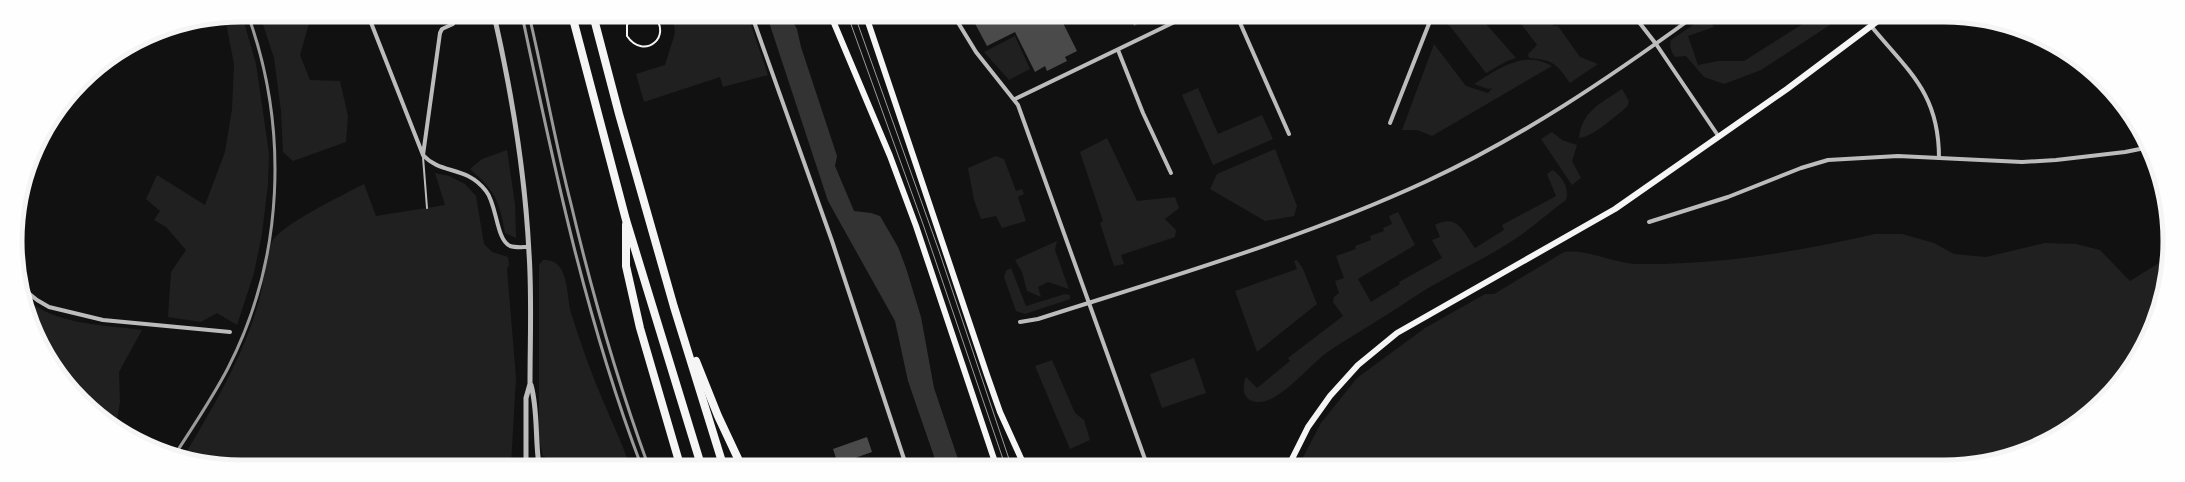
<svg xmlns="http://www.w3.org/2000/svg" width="2185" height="482" font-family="'PT Sans Narrow',sans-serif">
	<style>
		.green { fill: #202020 }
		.water { fill: #333 }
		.building { fill: #4a4a4a }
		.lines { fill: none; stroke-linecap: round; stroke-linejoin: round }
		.path { stroke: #f5f5f5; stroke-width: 2 }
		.service { stroke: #bcbcbc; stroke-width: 2 }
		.minor { stroke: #bcbcbc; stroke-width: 4 }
		.tertiary { stroke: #bcbcbc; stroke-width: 5 }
		.secondary { stroke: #f5f5f5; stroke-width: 6 }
		.motorway { stroke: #f5f5f5; stroke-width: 8 }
		.tram { stroke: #9a9a9a; stroke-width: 1 }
		.rail { stroke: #9a9a9a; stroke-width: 3 }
		.rim { fill: none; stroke: #f5f5f5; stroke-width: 5 }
	</style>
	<rect width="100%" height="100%" fill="#111"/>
	<g class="green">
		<polygon points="242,15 256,64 269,153 268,184 262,234 254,273 237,325 217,313 201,322 168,317 171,272 186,250 166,227 154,220 160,211 146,199 157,175 205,205 225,152 232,109 234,64 225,18"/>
		<polygon points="260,15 308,15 310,20 300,55 310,80 340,81 348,116 346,142 293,161 283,152 281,111 274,58"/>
		<polygon points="673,15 748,16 768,75 723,87 720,77 644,102 636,74 665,65 675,33"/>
		<polygon points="1446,16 1479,16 1516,58 1507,61 1486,73 1450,26 1444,23"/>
		<path d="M1515,16H1546L1554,26H1558L1580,57L1598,64L1570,83C1556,63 1553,60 1529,58L1528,54L1537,45Z"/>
		<path d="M1705,17H1707L1714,27L1688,36L1698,65L1718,61H1744L1812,18V17H1842L1761,70L1724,84L1704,77L1686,56L1675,57C1671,51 1669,47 1671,40Z"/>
		<polygon points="1015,36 1030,69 1009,80 984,52"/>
		<path d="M1434,44L1466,86L1488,93L1492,88L1488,89L1474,84C1497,70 1524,49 1552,66L1432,136L1417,130H1402Z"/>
		<polygon points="1198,88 1218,134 1262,115 1273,139 1213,165 1182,95"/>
		<path d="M1622,89L1629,101L1627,107C1615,116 1593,137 1579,138C1582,111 1601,103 1622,89Z"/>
		<polygon points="1552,132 1562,140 1577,145 1572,161 1581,178 1572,185 1541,139"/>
		<polygon points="1107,138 1137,201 1175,197 1179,208 1165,219 1176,230 1175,237 1121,255 1124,264 1114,266 1100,223 1103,221 1080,152"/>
		<polygon points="1275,149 1297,206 1294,216 1265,221 1210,189 1217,174"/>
		<path d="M507,150L515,204L516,238L505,233C499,200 496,192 470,169L482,159Z"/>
		<polygon points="996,156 1004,159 1016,191 1022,189 1024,194 1018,197 1026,221 1002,228 996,216 981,219 974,200 968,168"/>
		<path d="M1552,170C1562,175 1570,190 1566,200C1548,213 1533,227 1515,239C1491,255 1464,268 1439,282C1418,293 1400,307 1380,319C1363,330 1345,340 1329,351C1310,364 1281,402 1259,402C1243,402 1241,389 1246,377L1257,388L1290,361L1288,358L1343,316L1333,302L1334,297L1339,293L1335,281L1344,278L1336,256L1356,249L1355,246L1371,240L1370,236L1384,231L1383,228L1392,224L1389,216L1398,212L1415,245L1358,279L1371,302L1400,284L1399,282L1442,258L1432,240L1440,237L1435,225C1458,213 1463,232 1475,248L1504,230L1502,225L1556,196L1547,174Z"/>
		<path d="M435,173L449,176L465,184L476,196L484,244L492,252L508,257L509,265L507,269L516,378L511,465H211L184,456C214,406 243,357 259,301C264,284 265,257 272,242C280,225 345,194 364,184L376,216L445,205Z"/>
		<path d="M1875,234H1902L1934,243L1954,254L1986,257L2045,243L2076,244L2100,250L2130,281L2167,258L2168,271L2147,341L2104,401L2044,444L1973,465H1299L1321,423L1357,378L1425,328L1485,294H1494L1564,252C1589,249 1614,264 1639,264C1721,265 1795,252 1875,234Z"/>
		<polygon points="1057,241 1055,250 1069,289 1048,282 1038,287 1041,297 1027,291 1022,272 1015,260"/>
		<path d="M543,260C570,258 566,296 571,313C581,344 591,373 604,403C612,423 623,444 629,465L550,459L543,456L539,441V265Z"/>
		<polygon points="1297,260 1303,269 1317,304 1257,352 1235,291 1297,269 1294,261"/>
		<polygon points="1011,268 1026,306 1065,294 1070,295 1070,299 1025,314 1016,311 1004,277 1006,271"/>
		<path d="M22,296C56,326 100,324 142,330L119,372L120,402L116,426L62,379Z"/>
		<polygon points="1194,358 1206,393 1162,408 1150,374"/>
		<polygon points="1052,360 1075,413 1084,420 1090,440 1070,449 1035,366"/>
	</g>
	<polygon class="water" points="767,16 790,16 797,29 801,47 837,156 835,166 854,211 871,213 880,216 898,247 906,268 921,317 934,388 960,465 937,465 908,381 895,321 828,201"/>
	<g class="building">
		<polygon points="971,16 1072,16 1062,21 1077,51 1065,57 1067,61 1047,71 1045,66 1035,72 1015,32 987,46"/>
		<polygon points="1130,16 1149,16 1149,17 1134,26"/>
		<polygon points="867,437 872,452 838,464 833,449"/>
	</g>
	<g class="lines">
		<g class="path">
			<polyline points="501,17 523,15"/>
			<path d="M630,19L627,25V36C644,61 674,36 653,15"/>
			<polyline points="459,21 488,18"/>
		</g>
		<polyline class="service" points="423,157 427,208"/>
		<g class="minor">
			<path d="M368,15L423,155C441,175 466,165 486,191C497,204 496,240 510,246C516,248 523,247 529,247"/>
			<polyline points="752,16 832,241 906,465"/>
			<polyline points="954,16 976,52 1018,105 1146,462"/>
			<polyline points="1237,16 1289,134"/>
			<polyline points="1635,17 1656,44 1719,137"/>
			<path d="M1871,26C1909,72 1939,93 1939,158"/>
			<polyline points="1118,50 1143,113 1171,173"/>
			<polyline points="1015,99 1187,16"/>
			<polyline points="1390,123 1432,16"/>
			<polyline points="423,155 440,33 442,29 453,24"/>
			<polyline points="1649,222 1728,197 1801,168 1828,160 1898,156 2022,162 2056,160 2125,152 2145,148"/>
			<polyline points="21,287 37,300 49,307 103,320 230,332"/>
			<path d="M1020,322L1038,319C1169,277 1302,239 1427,181C1522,137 1609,78 1693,17"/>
		</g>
		<g class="tertiary">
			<path d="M494,15C512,94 525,172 529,253C532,296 530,340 530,384L526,398V465"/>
			<path d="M531,385C538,410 535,439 539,465"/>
		</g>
		<g class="secondary">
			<polyline points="831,16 890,156 916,226 996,465"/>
			<polyline points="866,16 987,375 1000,412 1024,465"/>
			<polyline points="1289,465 1308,427 1330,396 1358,365 1397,333 1615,209 1787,89 1883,17"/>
		</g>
		<g class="motorway">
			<polyline points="572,15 626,220 701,465"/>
			<polyline points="593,15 619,114 674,307 723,465"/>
			<polyline points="626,225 626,266 640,328 680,465"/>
			<polyline points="696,361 718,416 741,465"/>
		</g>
		<g class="tram">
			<polyline points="848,16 924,227 1005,465"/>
			<polyline points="855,16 939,251 1011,465"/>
		</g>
		<g class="rail">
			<path d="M522,15C554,167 586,320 641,465"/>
			<path d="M529,15C544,78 555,142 571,204C592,293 617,380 648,465"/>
			<path d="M176,453C194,425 213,397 228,368C284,259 289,129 248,15"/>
		</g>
	</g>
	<path d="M0 0H2185V482H0ZM241 22H1944A219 219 0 0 1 2163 241V241A219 219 0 0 1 1944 460H241A219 219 0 0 1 22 241V241A219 219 0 0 1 241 22Z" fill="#fefefe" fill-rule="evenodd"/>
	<path class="rim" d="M241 22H1944A219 219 0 0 1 2163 241V241A219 219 0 0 1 1944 460H241A219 219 0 0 1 22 241V241A219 219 0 0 1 241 22Z"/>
</svg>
